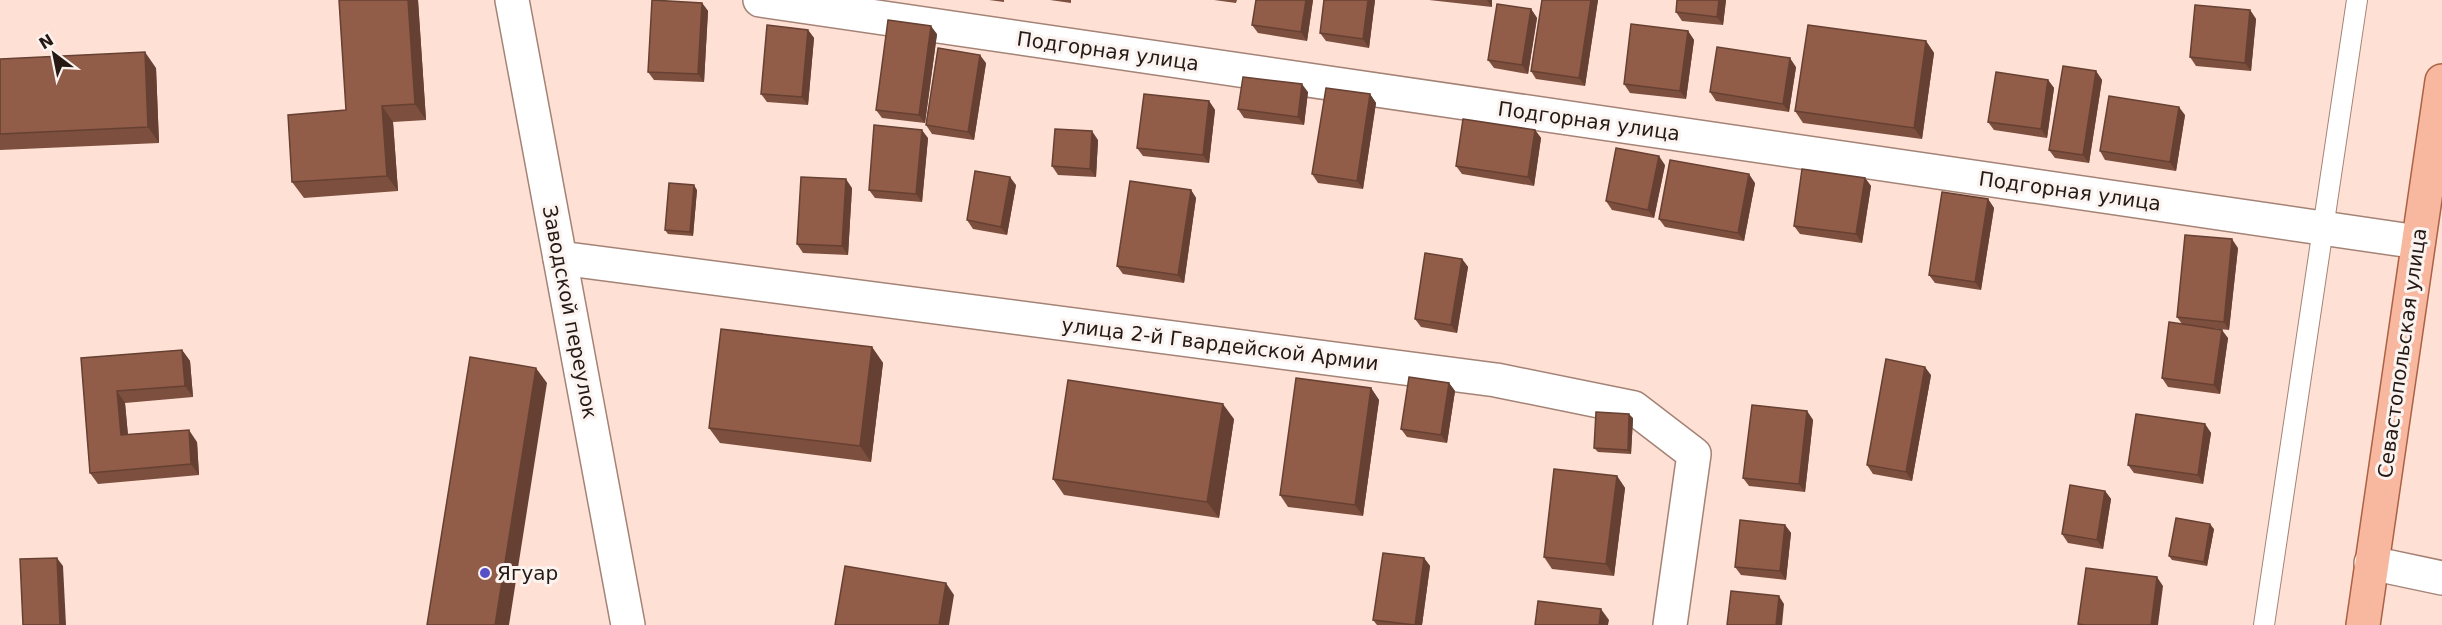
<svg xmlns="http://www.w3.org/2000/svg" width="2442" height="625" font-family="'DejaVu Sans',sans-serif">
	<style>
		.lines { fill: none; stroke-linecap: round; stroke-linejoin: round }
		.service-casing { stroke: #a48376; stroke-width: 22 }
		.minor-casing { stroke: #a48376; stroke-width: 36 }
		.tertiary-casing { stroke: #a48376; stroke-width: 36 }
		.primary-casing { stroke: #aa6145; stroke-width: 36 }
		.service { stroke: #fff; stroke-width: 20 }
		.minor { stroke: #fff; stroke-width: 33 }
		.tertiary { stroke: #fff; stroke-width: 33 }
		.primary { stroke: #f7b89f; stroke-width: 33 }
		.wall { fill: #7d4f3e }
		.shaded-wall { fill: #664032 }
		.building { fill: #915c48; stroke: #664032; stroke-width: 1.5 }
		.poi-dot { fill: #574fc6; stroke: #fbf3f0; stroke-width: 2 }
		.labels { text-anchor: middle; stroke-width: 6; stroke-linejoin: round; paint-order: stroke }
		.street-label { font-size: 20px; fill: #261914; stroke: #fbf3f0 }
		.poi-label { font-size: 20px; fill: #261914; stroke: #fbf3f0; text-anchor: start }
	</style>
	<rect width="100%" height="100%" fill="#fee0d5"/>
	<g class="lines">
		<defs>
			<polyline id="service" points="2264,625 2357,0"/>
			<g id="minor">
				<polyline points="760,0 2418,242"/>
				<polyline points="560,258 1496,380 1634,408 1694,454 1670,625"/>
				<polyline points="2371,563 2442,578"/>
			</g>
			<polyline id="tertiary" points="512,0 628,625"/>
			<polyline id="primary" points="2363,625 2442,81"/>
		</defs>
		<use href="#service" class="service-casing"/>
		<use href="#minor" class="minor-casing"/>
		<use href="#tertiary" class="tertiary-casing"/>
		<use href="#primary" class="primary-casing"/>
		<use href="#service" class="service"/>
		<use href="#minor" class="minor"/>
		<use href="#tertiary" class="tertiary"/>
		<use href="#primary" class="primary"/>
	</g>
	<g class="wall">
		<polygon points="339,0 418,0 426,120 393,122 398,191 304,198 292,182 346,110"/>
		<polygon points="989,0 1004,0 1004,2"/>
		<polygon points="1050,0 1071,0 1071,3"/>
		<polygon points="1214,0 1237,0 1236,3"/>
		<polygon points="1256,0 1313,0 1307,41 1258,33 1252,25"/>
		<polygon points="1324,0 1375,0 1369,48 1326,41 1320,33"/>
		<polygon points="1429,0 1492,0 1492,7"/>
		<polygon points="1542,0 1598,0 1585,86 1536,79 1531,71"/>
		<polygon points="1726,0 1723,25 1682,21 1676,12"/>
		<polygon points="702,3 708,11 704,82 654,80 648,72"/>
		<polygon points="1531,9 1537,18 1528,74 1494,68 1488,60"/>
		<polygon points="2250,10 2256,19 2251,71 2196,66 2190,57"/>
		<polygon points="808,30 814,38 808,105 767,102 761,94"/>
		<polygon points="1688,31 1694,40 1686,99 1630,93 1624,84"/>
		<polygon points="937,34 925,123 882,118 876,110"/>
		<polygon points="1926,41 1934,53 1922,139 1803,123 1795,111"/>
		<polygon points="0,59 156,68 159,143 0,150"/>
		<polygon points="986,63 974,140 932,134 926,125"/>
		<polygon points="1796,67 1789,112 1716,101 1710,92"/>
		<polygon points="2096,71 2102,80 2089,163 2055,158 2049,150"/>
		<polygon points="2048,80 2054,88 2047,138 1994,130 1988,122"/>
		<polygon points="1308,92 1304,125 1244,118 1238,109"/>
		<polygon points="1370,94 1376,103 1363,189 1318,183 1312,174"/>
		<polygon points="1209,101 1215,110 1209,163 1143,156 1137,148"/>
		<polygon points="2185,115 2176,171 2105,160 2100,151"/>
		<polygon points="1535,130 1541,138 1534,186 1462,174 1456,166"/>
		<polygon points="928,138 922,202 875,198 869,190"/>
		<polygon points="1098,140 1096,177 1058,175 1052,166"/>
		<polygon points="1665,165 1654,218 1612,210 1606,201"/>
		<polygon points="1865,178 1871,186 1862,243 1800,234 1794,226"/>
		<polygon points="1755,183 1744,241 1665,227 1659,219"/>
		<polygon points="1016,185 1007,235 973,229 967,220"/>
		<polygon points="852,188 848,255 803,253 797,244"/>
		<polygon points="697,190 693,236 668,234 665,230"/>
		<polygon points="1191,190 1196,198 1184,283 1123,274 1117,266"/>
		<polygon points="1988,199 1994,208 1981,290 1935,283 1929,275"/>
		<polygon points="2238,248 2229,330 2210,328 2228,338 2220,394 2168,387 2162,378 2182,324 2177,317"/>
		<polygon points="1462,259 1468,267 1457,333 1421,327 1415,319"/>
		<polygon points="872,347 883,363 871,462 720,443 709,428"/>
		<polygon points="182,350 190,361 193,397 125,403 128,435 197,442 199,475 98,484 90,473 81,358"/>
		<polygon points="1931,375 1912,481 1873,474 1867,465"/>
		<polygon points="1449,383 1455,391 1447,443 1407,437 1401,429"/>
		<polygon points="1371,388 1379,400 1363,516 1288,507 1280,495"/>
		<polygon points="1807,411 1813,420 1805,492 1749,486 1743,478"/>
		<polygon points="1633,418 1631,454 1598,452 1594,448"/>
		<polygon points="1234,419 1219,518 1064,495 1053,479"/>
		<polygon points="2205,424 2211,433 2203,484 2134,473 2128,465"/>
		<polygon points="1617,476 1625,488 1614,576 1552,569 1544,557"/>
		<polygon points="2105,491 2111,499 2103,549 2068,543 2062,534"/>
		<polygon points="1785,525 1791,533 1786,580 1741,575 1735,567"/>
		<polygon points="2214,529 2207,566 2172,560 2169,556"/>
		<polygon points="1424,558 1430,566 1422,625 1377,625 1373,620"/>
	</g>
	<g class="shaded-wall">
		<polygon points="408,0 418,0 426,120 415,104"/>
		<polygon points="1306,0 1313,0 1307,41 1301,32"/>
		<polygon points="1368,0 1375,0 1369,48 1363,39"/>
		<polygon points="1487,0 1492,0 1492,7"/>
		<polygon points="1591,0 1598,0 1585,86 1579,78"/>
		<polygon points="1719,0 1726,0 1723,25 1717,17"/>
		<polygon points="702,3 708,11 704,82 698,74"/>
		<polygon points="1531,9 1537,18 1528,74 1522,65"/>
		<polygon points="2250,10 2256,19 2251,71 2245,63"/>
		<polygon points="931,26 937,34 925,123 919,115"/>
		<polygon points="808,30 814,38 808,105 802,97"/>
		<polygon points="1688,31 1694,40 1686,99 1680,91"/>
		<polygon points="1926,41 1934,53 1922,139 1914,128"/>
		<polygon points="145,52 156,68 159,143 148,127"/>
		<polygon points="980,55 986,63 974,140 968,132"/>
		<polygon points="1790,58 1796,67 1789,112 1783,104"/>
		<polygon points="2096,71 2102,80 2089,163 2083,155"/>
		<polygon points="2048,80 2054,88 2047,138 2041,129"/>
		<polygon points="1302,84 1308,92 1304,125 1298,117"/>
		<polygon points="1370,94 1376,103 1363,189 1357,181"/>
		<polygon points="1209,101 1215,110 1209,163 1203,155"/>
		<polygon points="382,106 393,122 398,191 387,176"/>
		<polygon points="2179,107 2185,115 2176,171 2170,162"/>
		<polygon points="922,130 928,138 922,202 916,194"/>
		<polygon points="1535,130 1541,138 1534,186 1528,177"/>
		<polygon points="1092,131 1098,140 1096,177 1090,169"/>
		<polygon points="1659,156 1665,165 1654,218 1648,210"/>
		<polygon points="1749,174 1755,183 1744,241 1738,233"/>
		<polygon points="1010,177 1016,185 1007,235 1001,227"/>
		<polygon points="1865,178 1871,186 1862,243 1856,234"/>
		<polygon points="846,179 852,188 848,255 842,246"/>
		<polygon points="694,185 697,190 693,236 690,232"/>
		<polygon points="1191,190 1196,198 1184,283 1178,275"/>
		<polygon points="1988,199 1994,208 1981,290 1975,282"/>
		<polygon points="2232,239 2238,248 2229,330 2224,322"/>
		<polygon points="1462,259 1468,267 1457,333 1451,325"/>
		<polygon points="2222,330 2228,338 2220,394 2214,385"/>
		<polygon points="872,347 883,363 871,462 860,446"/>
		<polygon points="182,350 190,361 193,397 185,386"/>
		<polygon points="1925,367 1931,375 1912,481 1906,472"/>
		<polygon points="536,368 547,383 509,625 495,625"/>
		<polygon points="1449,383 1455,391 1447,443 1441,435"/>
		<polygon points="1371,388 1379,400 1363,516 1355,505"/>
		<polygon points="117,391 125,403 129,447 121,435"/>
		<polygon points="1223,404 1234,419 1219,518 1207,502"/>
		<polygon points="1807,411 1813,420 1805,492 1799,484"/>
		<polygon points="1629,414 1633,418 1631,454 1628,450"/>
		<polygon points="2205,424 2211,433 2203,484 2198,475"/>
		<polygon points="189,430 197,442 199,475 191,464"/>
		<polygon points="1617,476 1625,488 1614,576 1606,564"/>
		<polygon points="2105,491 2111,499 2103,549 2097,540"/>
		<polygon points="2210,524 2214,529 2207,566 2204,562"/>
		<polygon points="1785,525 1791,533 1786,580 1780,571"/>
		<polygon points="57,558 63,566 66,625 60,625"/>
		<polygon points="1424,558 1430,566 1422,625 1415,625"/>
		<polygon points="2157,577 2163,586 2158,625 2151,625"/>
		<polygon points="946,583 954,595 949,625 939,625"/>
		<polygon points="1779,596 1784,604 1782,625 1776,625"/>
		<polygon points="1601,609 1609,620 1608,625 1599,625"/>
	</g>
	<g class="building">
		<polygon points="339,0 408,0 415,104 382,106 387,176 292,182 288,115 346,110"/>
		<polygon points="652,0 702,3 698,74 648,72"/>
		<polygon points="1256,0 1306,0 1301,32 1252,25"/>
		<polygon points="1324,0 1368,0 1363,39 1320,33"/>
		<polygon points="1542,0 1591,0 1579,78 1531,71"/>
		<polygon points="1677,0 1719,0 1717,17 1676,12"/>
		<polygon points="1497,4 1531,9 1522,65 1488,60"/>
		<polygon points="2195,5 2250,10 2245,63 2190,57"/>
		<polygon points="888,20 931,26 919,115 876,110"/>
		<polygon points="1631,24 1688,31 1680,91 1624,84"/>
		<polygon points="767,25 808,30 802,97 761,94"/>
		<polygon points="1808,25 1926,41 1914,128 1795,111"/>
		<polygon points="1717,47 1790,58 1783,104 1710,92"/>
		<polygon points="938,48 980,55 968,132 926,125"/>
		<polygon points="145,52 148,127 0,134 0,59"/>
		<polygon points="2063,66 2096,71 2083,155 2049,150"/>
		<polygon points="1996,72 2048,80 2041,129 1988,122"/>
		<polygon points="1243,77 1302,84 1298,117 1238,109"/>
		<polygon points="1326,88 1370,94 1357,181 1312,174"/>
		<polygon points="1144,94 1209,101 1203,155 1137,148"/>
		<polygon points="2109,96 2179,107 2170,162 2100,151"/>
		<polygon points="1463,119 1535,130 1528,177 1456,166"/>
		<polygon points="874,125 922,130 916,194 869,190"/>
		<polygon points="1055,129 1092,131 1090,169 1052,166"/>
		<polygon points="1616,148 1659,156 1648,210 1606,201"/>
		<polygon points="1670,160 1749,174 1738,233 1659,219"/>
		<polygon points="1802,169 1865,178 1856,234 1794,226"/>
		<polygon points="975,171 1010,177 1001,227 967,220"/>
		<polygon points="801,177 846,179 842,246 797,244"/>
		<polygon points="1130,181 1191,190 1178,275 1117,266"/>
		<polygon points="669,183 694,185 690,232 665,230"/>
		<polygon points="1942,192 1988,199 1975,282 1929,275"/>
		<polygon points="2185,235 2232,239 2224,322 2177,317"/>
		<polygon points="1425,253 1462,259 1451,325 1415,319"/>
		<polygon points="2169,322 2222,330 2214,385 2162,378"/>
		<polygon points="721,329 872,347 860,446 709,428"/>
		<polygon points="182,350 185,386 117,391 121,435 189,430 191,464 90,473 81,358"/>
		<polygon points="470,357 536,368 495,625 427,625"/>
		<polygon points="1886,359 1925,367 1906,472 1867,465"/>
		<polygon points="1409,377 1449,383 1441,435 1401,429"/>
		<polygon points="1296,378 1371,388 1355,505 1280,495"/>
		<polygon points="1068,380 1223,404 1207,502 1053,479"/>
		<polygon points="1752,405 1807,411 1799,484 1743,478"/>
		<polygon points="1596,412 1629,414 1628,450 1594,448"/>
		<polygon points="2136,414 2205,424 2198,475 2128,465"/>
		<polygon points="1554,469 1617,476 1606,564 1544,557"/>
		<polygon points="2070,485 2105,491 2097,540 2062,534"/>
		<polygon points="2176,518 2210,524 2204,562 2169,556"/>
		<polygon points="1740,520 1785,525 1780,571 1735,567"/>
		<polygon points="1383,553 1424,558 1415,625 1373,620"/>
		<polygon points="57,558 60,625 23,625 20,559"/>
		<polygon points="845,566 946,583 939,625 835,625"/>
		<polygon points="2086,568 2157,577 2151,625 2085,625 2078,624"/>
		<polygon points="1731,591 1779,596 1776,625 1727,625"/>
		<polygon points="1538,601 1601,609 1599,625 1535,625"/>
	</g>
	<circle class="poi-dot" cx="485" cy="573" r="6"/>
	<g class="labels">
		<g class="street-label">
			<text transform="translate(1108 51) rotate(8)" y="7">Подгорная улица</text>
			<text transform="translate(1589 121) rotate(8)" y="7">Подгорная улица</text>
			<text transform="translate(2070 191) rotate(8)" y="7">Подгорная улица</text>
			<text transform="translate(570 312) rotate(79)" y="7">Заводской переулок</text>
			<text transform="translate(1220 344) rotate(7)" y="7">улица 2-й Гвардейской Армии</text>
			<text transform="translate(2402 353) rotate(-82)" y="7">Севастопольская улица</text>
		</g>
		<g class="poi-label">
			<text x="497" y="580">Ягуар</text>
		</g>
	</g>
	<g transform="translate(54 54) rotate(328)" stroke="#fbf3f0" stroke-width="4.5" paint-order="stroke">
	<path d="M0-4.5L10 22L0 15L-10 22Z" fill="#261914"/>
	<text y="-9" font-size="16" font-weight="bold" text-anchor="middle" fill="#261914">N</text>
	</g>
</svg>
